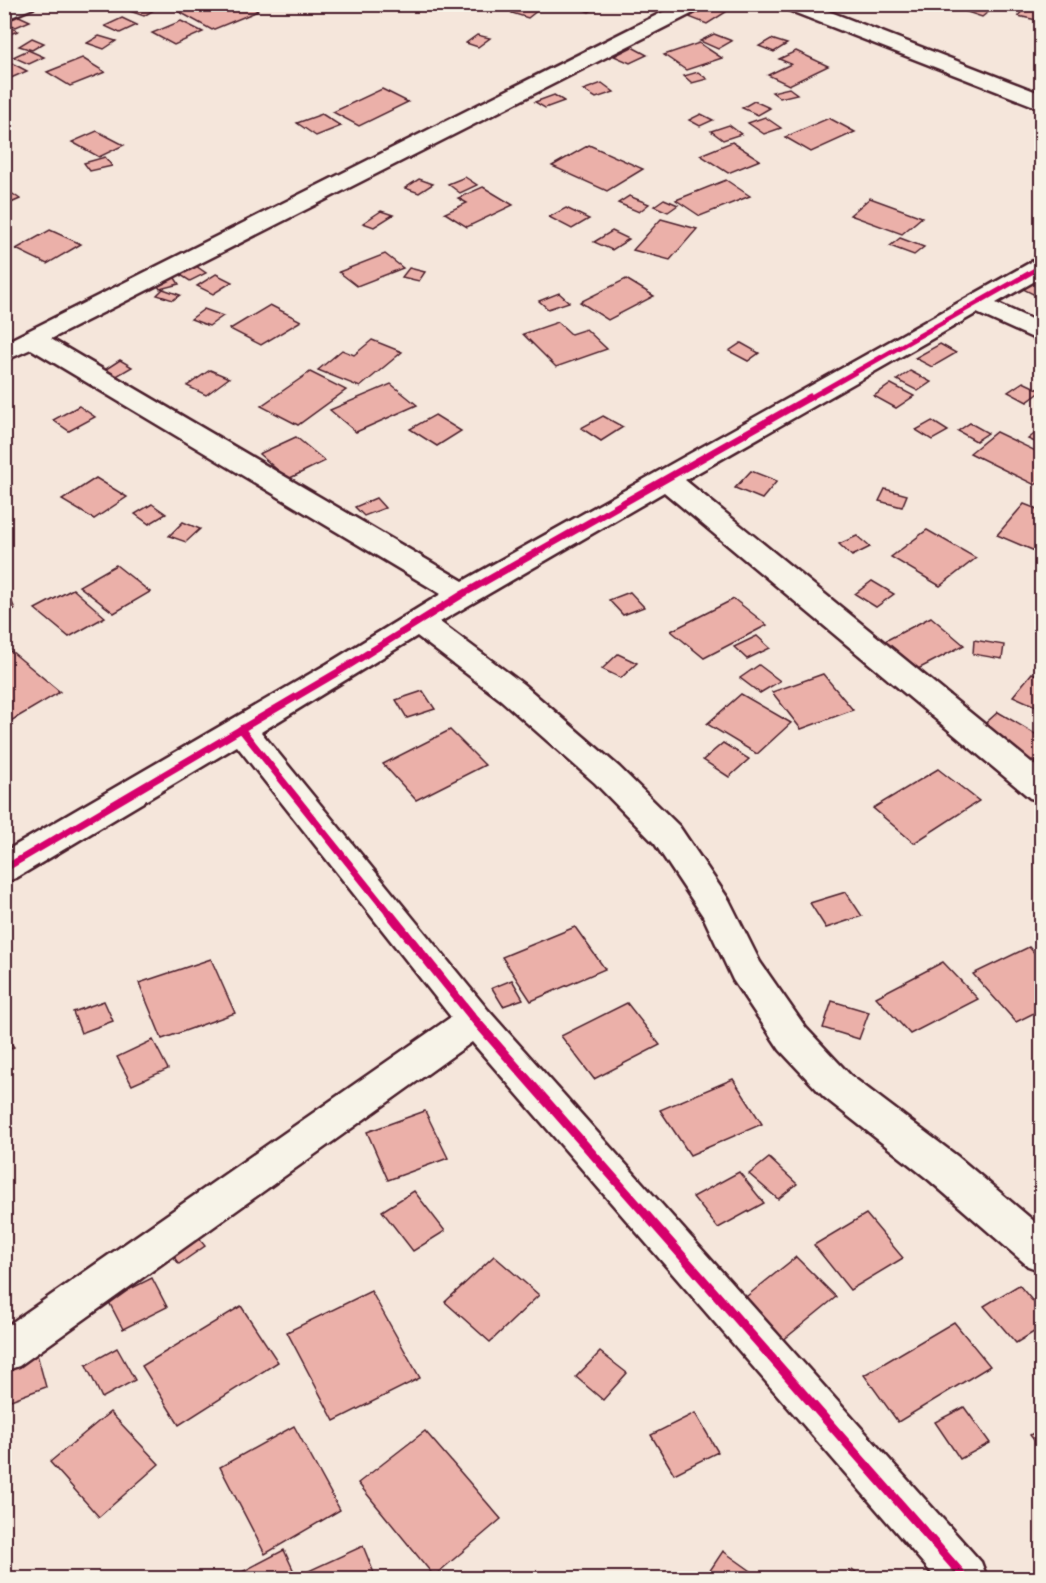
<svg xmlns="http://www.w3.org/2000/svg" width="1046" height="1583" font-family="Caveat,sans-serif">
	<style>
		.building { fill: #ebb0a9; stroke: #4a1f2b; stroke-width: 1.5 }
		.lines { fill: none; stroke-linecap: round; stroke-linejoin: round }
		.street-casing { stroke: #4a1f2b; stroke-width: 5 }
		.secondary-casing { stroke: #4a1f2b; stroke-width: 5 }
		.street { fill: #f7f3e8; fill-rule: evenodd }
		.secondary { fill: #f7f3e8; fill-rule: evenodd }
		.cycleway-far2-casing { stroke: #f7f3e8; stroke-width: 8 }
		.cycleway-far1-casing { stroke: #f7f3e8; stroke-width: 10 }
		.cycleway-casing { stroke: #f7f3e8; stroke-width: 13 }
		.cycleway-far2 { stroke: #d6006c; stroke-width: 5 }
		.cycleway-far1 { stroke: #d6006c; stroke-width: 7 }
		.cycleway { stroke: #d6006c; stroke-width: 9 }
	</style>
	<rect width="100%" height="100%" fill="#f5e6db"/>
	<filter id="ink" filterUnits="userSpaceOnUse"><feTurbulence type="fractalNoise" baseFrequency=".0167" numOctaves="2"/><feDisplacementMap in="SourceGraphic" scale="12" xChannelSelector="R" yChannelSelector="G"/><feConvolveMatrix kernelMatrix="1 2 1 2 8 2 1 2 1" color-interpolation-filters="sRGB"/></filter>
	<g filter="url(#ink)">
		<g class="building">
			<polygon points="141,4 160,4 162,5 144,16 130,11"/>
			<polygon points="190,4 247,4 258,11 212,30 176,10"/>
			<polygon points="570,4 604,4 589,12"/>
			<polygon points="956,4 998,4 982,17 952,7"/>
			<polygon points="522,5 538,10 528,18 512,13"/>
			<polygon points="1027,5 1042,9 1041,21 1018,16"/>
			<polygon points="709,6 726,12 707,24 689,17"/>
			<polygon points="19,16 30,21 16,27 5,22"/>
			<polygon points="122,18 137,25 120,33 105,26"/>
			<polygon points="181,21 203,32 174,45 152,33"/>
			<polygon points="8,25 18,31 4,36 4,26"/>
			<polygon points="714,34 732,41 718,49 700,41"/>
			<polygon points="477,35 490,38 478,47 466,43"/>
			<polygon points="99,36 116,41 104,49 87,43"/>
			<polygon points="32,38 44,43 32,50 19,46"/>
			<polygon points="771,39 787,44 774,52 759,46"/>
			<polygon points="699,43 722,58 686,70 664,55"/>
			<polygon points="632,47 647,55 630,63 614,56"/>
			<polygon points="28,50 44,57 29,64 13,57"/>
			<polygon points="796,51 828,66 789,85 768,75 791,64 779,59"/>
			<polygon points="82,58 105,72 70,86 47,72"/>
			<polygon points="4,59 27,71 4,81"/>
			<polygon points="698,72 707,79 692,83 684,76"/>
			<polygon points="602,83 614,92 596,98 583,90"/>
			<polygon points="789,88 797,94 780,98 772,92"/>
			<polygon points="382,89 408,102 359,126 333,112"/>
			<polygon points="554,95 564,101 545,108 535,102"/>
			<polygon points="754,101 770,108 758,115 742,108"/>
			<polygon points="322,114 341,126 316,136 297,123"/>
			<polygon points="701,114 713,120 700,126 689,120"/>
			<polygon points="765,117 781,128 764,134 748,123"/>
			<polygon points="829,118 855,132 811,152 785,137"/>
			<polygon points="729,125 741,134 723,140 711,131"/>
			<polygon points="97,131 124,145 99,157 72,142"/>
			<polygon points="732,142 760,160 728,173 700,155"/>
			<polygon points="589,145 643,169 607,191 552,166"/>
			<polygon points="105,157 112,166 90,171 84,163"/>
			<polygon points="465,177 477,185 460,193 448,184"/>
			<polygon points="419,179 433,184 419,193 405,188"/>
			<polygon points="726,180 750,196 700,216 676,200"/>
			<polygon points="483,187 513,205 467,227 445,213 467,203 458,198"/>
			<polygon points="7,190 20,199 4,206 4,191"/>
			<polygon points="629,196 649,204 639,212 618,203"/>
			<polygon points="870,198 922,217 902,234 850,215"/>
			<polygon points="664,199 678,205 668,212 654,206"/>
			<polygon points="566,208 589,219 572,229 549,217"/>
			<polygon points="381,211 393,215 374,227 363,223"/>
			<polygon points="661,219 697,229 670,260 633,250"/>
			<polygon points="50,230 81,244 47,264 16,249"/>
			<polygon points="612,231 629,239 612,250 594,242"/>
			<polygon points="900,238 924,247 914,255 890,246"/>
			<polygon points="385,254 403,268 357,286 339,272"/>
			<polygon points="193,264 206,273 190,281 176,272"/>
			<polygon points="409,268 425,272 419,281 402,277"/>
			<polygon points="216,274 232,282 213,294 197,286"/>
			<polygon points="173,275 179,284 160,289 154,280"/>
			<polygon points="1038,277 1042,278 1042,295 1039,297 1021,288"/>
			<polygon points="626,279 654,296 608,320 580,302"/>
			<polygon points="163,289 180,295 173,300 157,295"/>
			<polygon points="559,293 569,302 548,309 539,301"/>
			<polygon points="270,305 301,321 261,345 230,329"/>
			<polygon points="204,309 223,316 209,326 191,319"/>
			<polygon points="558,322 571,334 586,329 607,349 556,367 523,334"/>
			<polygon points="372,340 402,352 360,387 318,370 342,350 354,355"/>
			<polygon points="741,343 759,353 748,361 729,351"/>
			<polygon points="940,344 956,353 932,367 915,358"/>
			<polygon points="120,360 132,367 115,377 103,371"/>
			<polygon points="210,370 229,378 206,395 187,386"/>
			<polygon points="910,371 931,382 918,391 897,380"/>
			<polygon points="310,372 346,390 298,425 261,406"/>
			<polygon points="1023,382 1042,391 1027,402 1008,392"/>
			<polygon points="391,384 417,405 356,432 330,410"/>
			<polygon points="891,384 914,396 896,408 874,396"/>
			<polygon points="79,406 95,417 69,431 53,420"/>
			<polygon points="435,415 461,431 437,446 410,429"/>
			<polygon points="603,416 623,427 601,441 581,428"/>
			<polygon points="932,421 948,431 932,440 916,430"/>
			<polygon points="970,423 988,433 976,441 958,431"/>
			<polygon points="1042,428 1042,445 1028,439"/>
			<polygon points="996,432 1042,454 1042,480 1035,485 970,453"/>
			<polygon points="296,437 325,461 288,479 259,454"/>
			<polygon points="751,471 777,481 762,499 735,488"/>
			<polygon points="96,478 127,497 94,519 62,500"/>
			<polygon points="885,489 907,495 902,507 879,501"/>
			<polygon points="376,498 385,508 364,516 355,507"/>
			<polygon points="152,504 166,514 149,524 135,514"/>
			<polygon points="1024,504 1042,511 1042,554 997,535"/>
			<polygon points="183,522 200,529 186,542 169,536"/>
			<polygon points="927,530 976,558 940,586 891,557"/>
			<polygon points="857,536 870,547 852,556 839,544"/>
			<polygon points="116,565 150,592 114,613 79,586"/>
			<polygon points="872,581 894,594 876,607 855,594"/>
			<polygon points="73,589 105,617 69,637 35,609"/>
			<polygon points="630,592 644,607 623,615 609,600"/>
			<polygon points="10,598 15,609 4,612 4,600"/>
			<polygon points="734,599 767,625 704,658 671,631"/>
			<polygon points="931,617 964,645 918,669 885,641"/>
			<polygon points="757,636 770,648 747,659 734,647"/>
			<polygon points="974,640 1004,645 1002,659 973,654"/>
			<polygon points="11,651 60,692 9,722 4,718 4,655"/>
			<polygon points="618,654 637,663 621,678 602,669"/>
			<polygon points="759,665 780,681 760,693 740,678"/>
			<polygon points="1032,673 1042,677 1042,709 1013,696"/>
			<polygon points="823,674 853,710 801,729 772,692"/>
			<polygon points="423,691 435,709 407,718 396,700"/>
			<polygon points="741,694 791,723 757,754 707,724"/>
			<polygon points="998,712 1042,738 1042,755 1031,764 977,731"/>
			<polygon points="450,730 485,765 416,800 383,764"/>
			<polygon points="723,743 749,759 729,777 703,760"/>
			<polygon points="938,769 979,801 914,843 873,808"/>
			<polygon points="846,892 862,916 826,928 810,903"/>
			<polygon points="575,927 605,969 531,1001 502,957"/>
			<polygon points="1029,947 1042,961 1042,1009 1016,1022 973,974"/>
			<polygon points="211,959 235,1013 162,1039 139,983"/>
			<polygon points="943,962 978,999 910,1034 876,997"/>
			<polygon points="512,980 523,999 503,1006 492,988"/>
			<polygon points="104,1001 113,1021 81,1033 73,1012"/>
			<polygon points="832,1001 869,1012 859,1039 823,1028"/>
			<polygon points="627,1003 660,1045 594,1079 561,1036"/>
			<polygon points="4,1035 14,1047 4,1053"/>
			<polygon points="153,1040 168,1069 132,1085 117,1057"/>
			<polygon points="733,1079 762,1124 690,1155 660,1110"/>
			<polygon points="425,1111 448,1158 388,1180 367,1132"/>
			<polygon points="769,1158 797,1184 778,1199 749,1174"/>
			<polygon points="739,1172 764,1203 718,1228 693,1197"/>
			<polygon points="414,1191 445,1231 413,1251 382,1211"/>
			<polygon points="866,1214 903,1258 850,1290 814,1245"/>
			<polygon points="192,1230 205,1246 179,1264 166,1247"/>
			<polygon points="494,1256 539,1295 490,1342 445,1302"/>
			<polygon points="796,1257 836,1297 782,1341 742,1300"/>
			<polygon points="152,1278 167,1307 123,1329 108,1300"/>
			<polygon points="1019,1285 1042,1312 1042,1327 1016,1343 984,1306"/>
			<polygon points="371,1291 420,1378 334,1421 287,1332"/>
			<polygon points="241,1306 278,1362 179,1425 142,1366"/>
			<polygon points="954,1322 990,1366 898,1422 864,1375"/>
			<polygon points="35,1347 46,1387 8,1401 4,1389 4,1359"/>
			<polygon points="117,1348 135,1380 102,1398 86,1365"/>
			<polygon points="600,1352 627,1373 603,1400 576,1377"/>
			<polygon points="964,1407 990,1443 960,1459 935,1422"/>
			<polygon points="110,1412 159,1464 99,1517 50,1462"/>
			<polygon points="695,1413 718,1452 674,1474 651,1435"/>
			<polygon points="294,1426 340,1510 265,1554 220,1467"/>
			<polygon points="1042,1428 1042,1450 1030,1435"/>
			<polygon points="425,1431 501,1519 434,1576 358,1483"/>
			<polygon points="363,1546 376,1578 304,1578 302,1574"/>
			<polygon points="284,1550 297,1578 243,1578 240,1573"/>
			<polygon points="723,1551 761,1578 705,1578"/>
			<polygon points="852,1569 864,1578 845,1578"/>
		</g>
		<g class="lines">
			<defs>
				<g id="street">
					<polygon points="8,4 36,4 33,8 4,20 4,6"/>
					<polygon points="679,4 706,4 703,8 51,339 463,581 967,298 1033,261 1042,259 1042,277 996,303 1042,324 1042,342 977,313 685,480 1042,771 1042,801 1030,798 664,492 440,622 523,684 619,767 679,826 729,900 760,962 806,1028 850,1075 957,1156 1042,1228 1042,1271 1028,1266 929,1180 824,1097 780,1050 733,980 703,916 655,844 595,783 501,700 417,636 261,732 488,1010 981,1562 987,1578 936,1578 472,1042 19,1366 4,1371 4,1328 451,1017 237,746 16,878 4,882 4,852 327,664 441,594 31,349 4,361 4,343"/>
				</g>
				<polygon id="secondary" points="780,4 810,4 1042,94 1042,109 783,8"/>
			</defs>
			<use href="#street" class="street-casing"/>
			<use href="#secondary" class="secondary-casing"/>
			<use href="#street" class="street"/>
			<use href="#secondary" class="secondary"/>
			<defs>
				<polyline id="cycleway-far2" points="808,399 1042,266"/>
				<g id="cycleway-far1">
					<polyline points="241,729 390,915"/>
					<polyline points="4,869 338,672 463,594 810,397"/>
				</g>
				<polyline id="cycleway" points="389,913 475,1020 965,1578"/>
			</defs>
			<use href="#cycleway-far2" class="cycleway-far2-casing"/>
			<use href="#cycleway-far1" class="cycleway-far1-casing"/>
			<use href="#cycleway" class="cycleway-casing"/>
			<use href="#cycleway-far2" class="cycleway-far2"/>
			<use href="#cycleway-far1" class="cycleway-far1"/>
			<use href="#cycleway" class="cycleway"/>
		</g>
	</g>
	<rect width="1046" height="1583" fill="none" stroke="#f7f3e8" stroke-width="24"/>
	<rect x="12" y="12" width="1022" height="1559" fill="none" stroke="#4a1f2b" stroke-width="2" filter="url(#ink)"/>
</svg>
